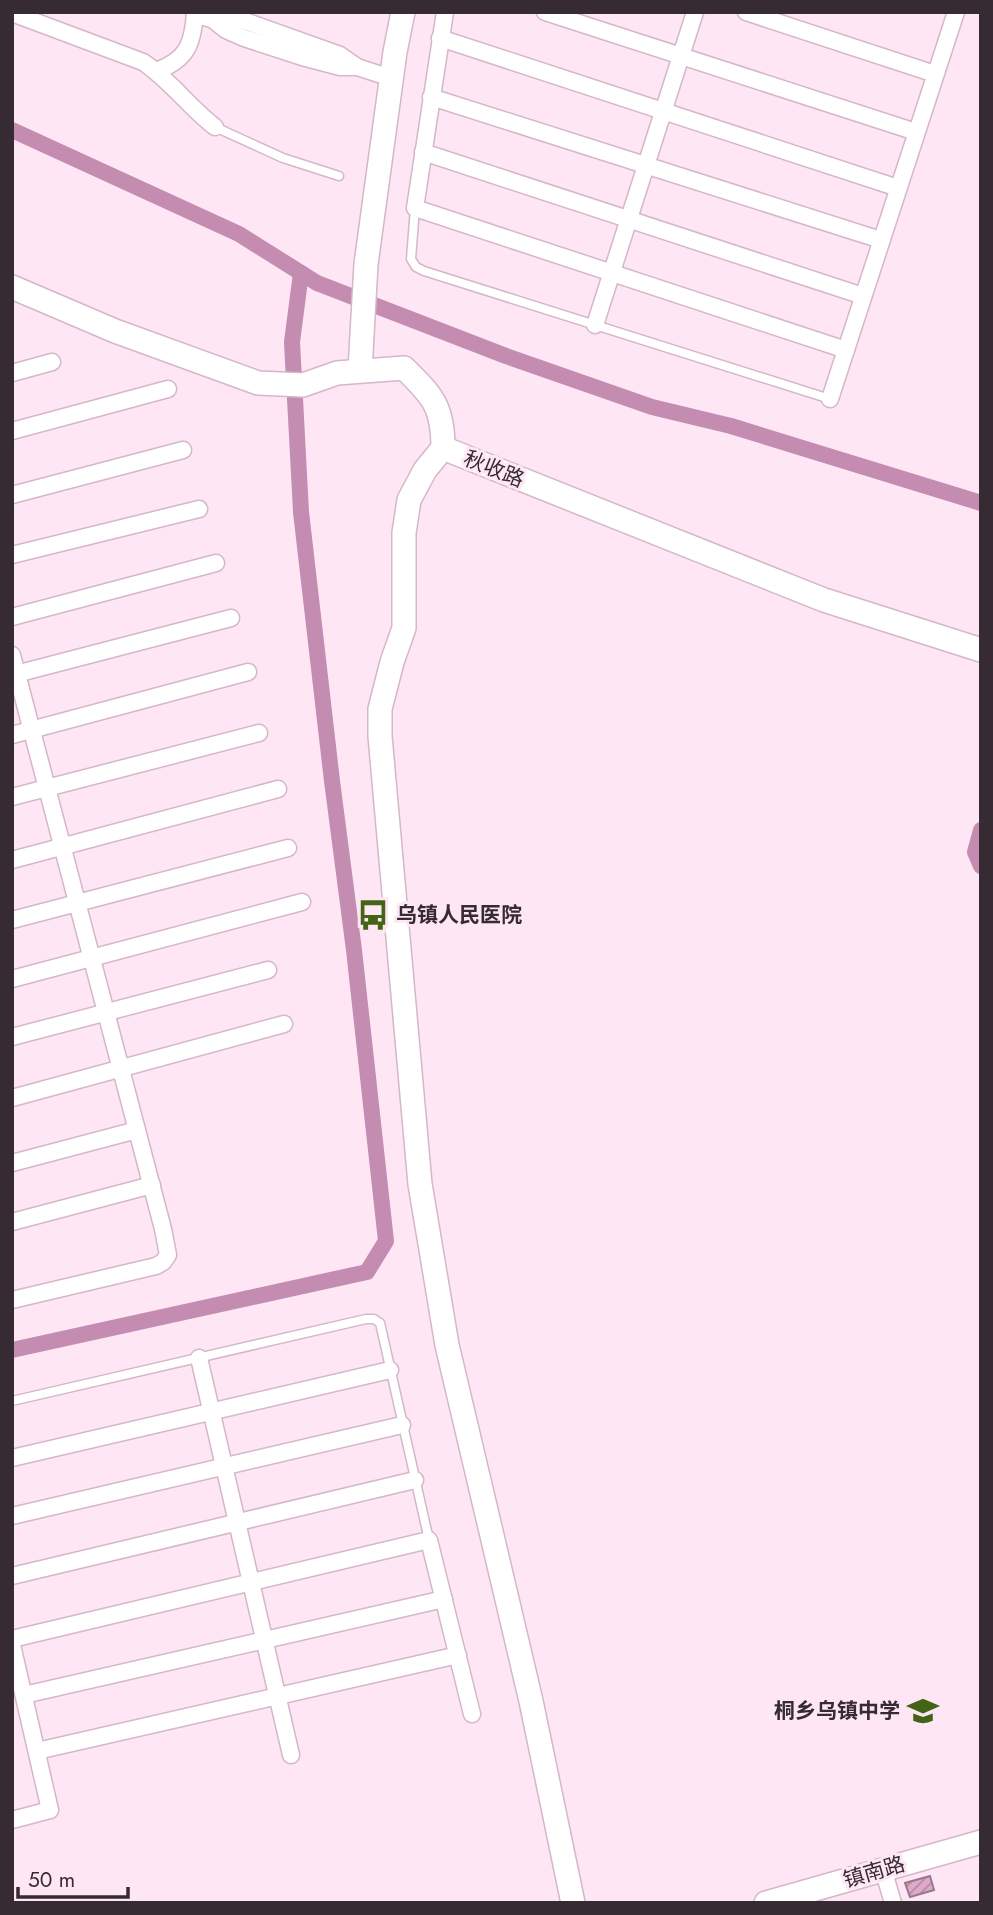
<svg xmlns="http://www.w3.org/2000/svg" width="993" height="1915" font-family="Jost,'Noto Sans SC',sans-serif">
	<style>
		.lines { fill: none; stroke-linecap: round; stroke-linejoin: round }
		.canal { stroke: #c38cb0; stroke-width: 16 }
		.building { fill: url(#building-hatch); stroke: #94798a; stroke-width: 2 }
		.lane-casing { stroke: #d4b7ca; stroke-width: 11 }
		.street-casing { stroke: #d4b7ca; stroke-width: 19 }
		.secondary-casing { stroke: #d4b7ca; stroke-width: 26 }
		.lane { stroke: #fff; stroke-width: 8 }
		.street { stroke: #fff; stroke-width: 16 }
		.secondary { stroke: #fff; stroke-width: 23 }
		.labels { text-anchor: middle; stroke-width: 6; stroke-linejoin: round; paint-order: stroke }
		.street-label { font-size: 21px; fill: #362b32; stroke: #fee6f5 }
		.poi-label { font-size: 21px; font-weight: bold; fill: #362b32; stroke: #fee6f5; text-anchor: start }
	</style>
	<defs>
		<pattern id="building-hatch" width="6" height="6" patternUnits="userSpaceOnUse" patternTransform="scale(1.75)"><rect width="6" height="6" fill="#e0a8cd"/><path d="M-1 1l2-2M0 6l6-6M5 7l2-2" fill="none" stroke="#b689a7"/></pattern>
	</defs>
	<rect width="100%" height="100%" fill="#fee6f5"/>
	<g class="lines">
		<g class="canal">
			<polyline points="12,130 239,234 317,283 506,356 652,407 731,426 981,503"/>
			<polyline points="981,830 975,852 981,866"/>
			<polyline points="12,1350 367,1272 386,1241 354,950 332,781 301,512 292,342 301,273"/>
		</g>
	</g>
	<polygon class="building" points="930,1876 934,1890 910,1897 905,1883"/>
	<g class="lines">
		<defs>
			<g id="lane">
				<polyline points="215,127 283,158 339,176"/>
				<polyline points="415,208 411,259 416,267 424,271 830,399"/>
				<polyline points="12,1401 366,1319 374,1319 380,1323 429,1540"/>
			</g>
			<g id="street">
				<polyline points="445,12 415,208 846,350"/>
				<polyline points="545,12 916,132"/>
				<polyline points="746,12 935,74"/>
				<path d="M12,13L143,62C170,80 189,107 215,127"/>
				<polyline points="195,15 212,19 226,30 244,38 302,57 340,67 357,67 391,78"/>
				<polyline points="212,19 222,16 242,20 340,55 357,67"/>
				<polyline points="440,38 898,188"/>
				<path d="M156,71C187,60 193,44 195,12"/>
				<polyline points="431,97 881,240"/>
				<polyline points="423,152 863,296"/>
				<polyline points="595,325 695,12"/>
				<polyline points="12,373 52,362"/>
				<polyline points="830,399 956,12"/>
				<polyline points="12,431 168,389"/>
				<polyline points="12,495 183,450"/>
				<polyline points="12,555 199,509"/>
				<polyline points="12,617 216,563"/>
				<polyline points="12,655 163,1229 168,1255 163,1262 156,1266 12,1300"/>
				<polyline points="12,675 231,618"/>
				<polyline points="12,735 248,672"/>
				<polyline points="12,797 259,733"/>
				<polyline points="12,860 278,789"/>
				<polyline points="12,920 288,848"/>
				<polyline points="12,979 302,902"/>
				<polyline points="12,1037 268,970"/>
				<polyline points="12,1098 284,1024"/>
				<polyline points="12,1163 137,1130"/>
				<polyline points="12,1222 152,1185"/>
				<polyline points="199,1358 291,1755"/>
				<polyline points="12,1458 390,1370"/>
				<polyline points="12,1516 402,1425"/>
				<polyline points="12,1576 415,1480"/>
				<polyline points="12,1639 429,1540 472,1714"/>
				<polyline points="12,1645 50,1810 12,1820"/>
				<polyline points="24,1695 444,1599"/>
				<polyline points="37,1751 458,1655"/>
				<polyline points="883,1869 893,1903"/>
			</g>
			<g id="secondary">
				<path d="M12,287L115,331L258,383L303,385L337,373L404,368C433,396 443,407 443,448"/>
				<polyline points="360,370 366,264 395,52 403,12"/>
				<polyline points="443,448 425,470 409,500 404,533 404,628 392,662 380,709 380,736 420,1184 447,1345 531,1701 573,1903"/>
				<polyline points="443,448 824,600 981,650"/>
				<polyline points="766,1903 981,1842"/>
			</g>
		</defs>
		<use href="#lane" class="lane-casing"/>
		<use href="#street" class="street-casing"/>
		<use href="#secondary" class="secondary-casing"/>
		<use href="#lane" class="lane"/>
		<use href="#street" class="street"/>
		<use href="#secondary" class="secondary"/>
	</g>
	<defs>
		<symbol id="bus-bare" viewBox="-9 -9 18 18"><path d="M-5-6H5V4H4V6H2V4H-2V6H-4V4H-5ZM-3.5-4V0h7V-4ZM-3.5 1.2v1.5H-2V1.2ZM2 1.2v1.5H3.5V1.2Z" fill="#436317" stroke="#fee6f5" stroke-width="2.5" paint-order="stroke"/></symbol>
		<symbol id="school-bare" viewBox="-9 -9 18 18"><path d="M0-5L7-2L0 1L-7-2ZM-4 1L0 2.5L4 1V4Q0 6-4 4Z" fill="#436317" stroke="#fee6f5" stroke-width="2.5" paint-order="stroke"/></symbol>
	</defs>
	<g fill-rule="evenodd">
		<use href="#bus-bare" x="351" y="893" width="44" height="44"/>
		<use href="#school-bare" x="901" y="1689" width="44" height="44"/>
	</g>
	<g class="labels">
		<g class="street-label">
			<text transform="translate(494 469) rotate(22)" y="7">秋收路</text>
			<text transform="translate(874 1872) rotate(-16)" y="7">镇南路</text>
		</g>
		<g class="poi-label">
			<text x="396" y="922">乌镇人民医院</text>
			<text x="900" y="1718" text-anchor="end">桐乡乌镇中学</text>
		</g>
	</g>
	<rect width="993" height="1915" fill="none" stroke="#362b32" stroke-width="28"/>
	<path d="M18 1887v10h110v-10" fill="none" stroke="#362b32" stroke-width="3.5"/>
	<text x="28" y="1887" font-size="21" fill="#362b32" stroke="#fee6f5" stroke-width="5" paint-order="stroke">50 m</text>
</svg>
